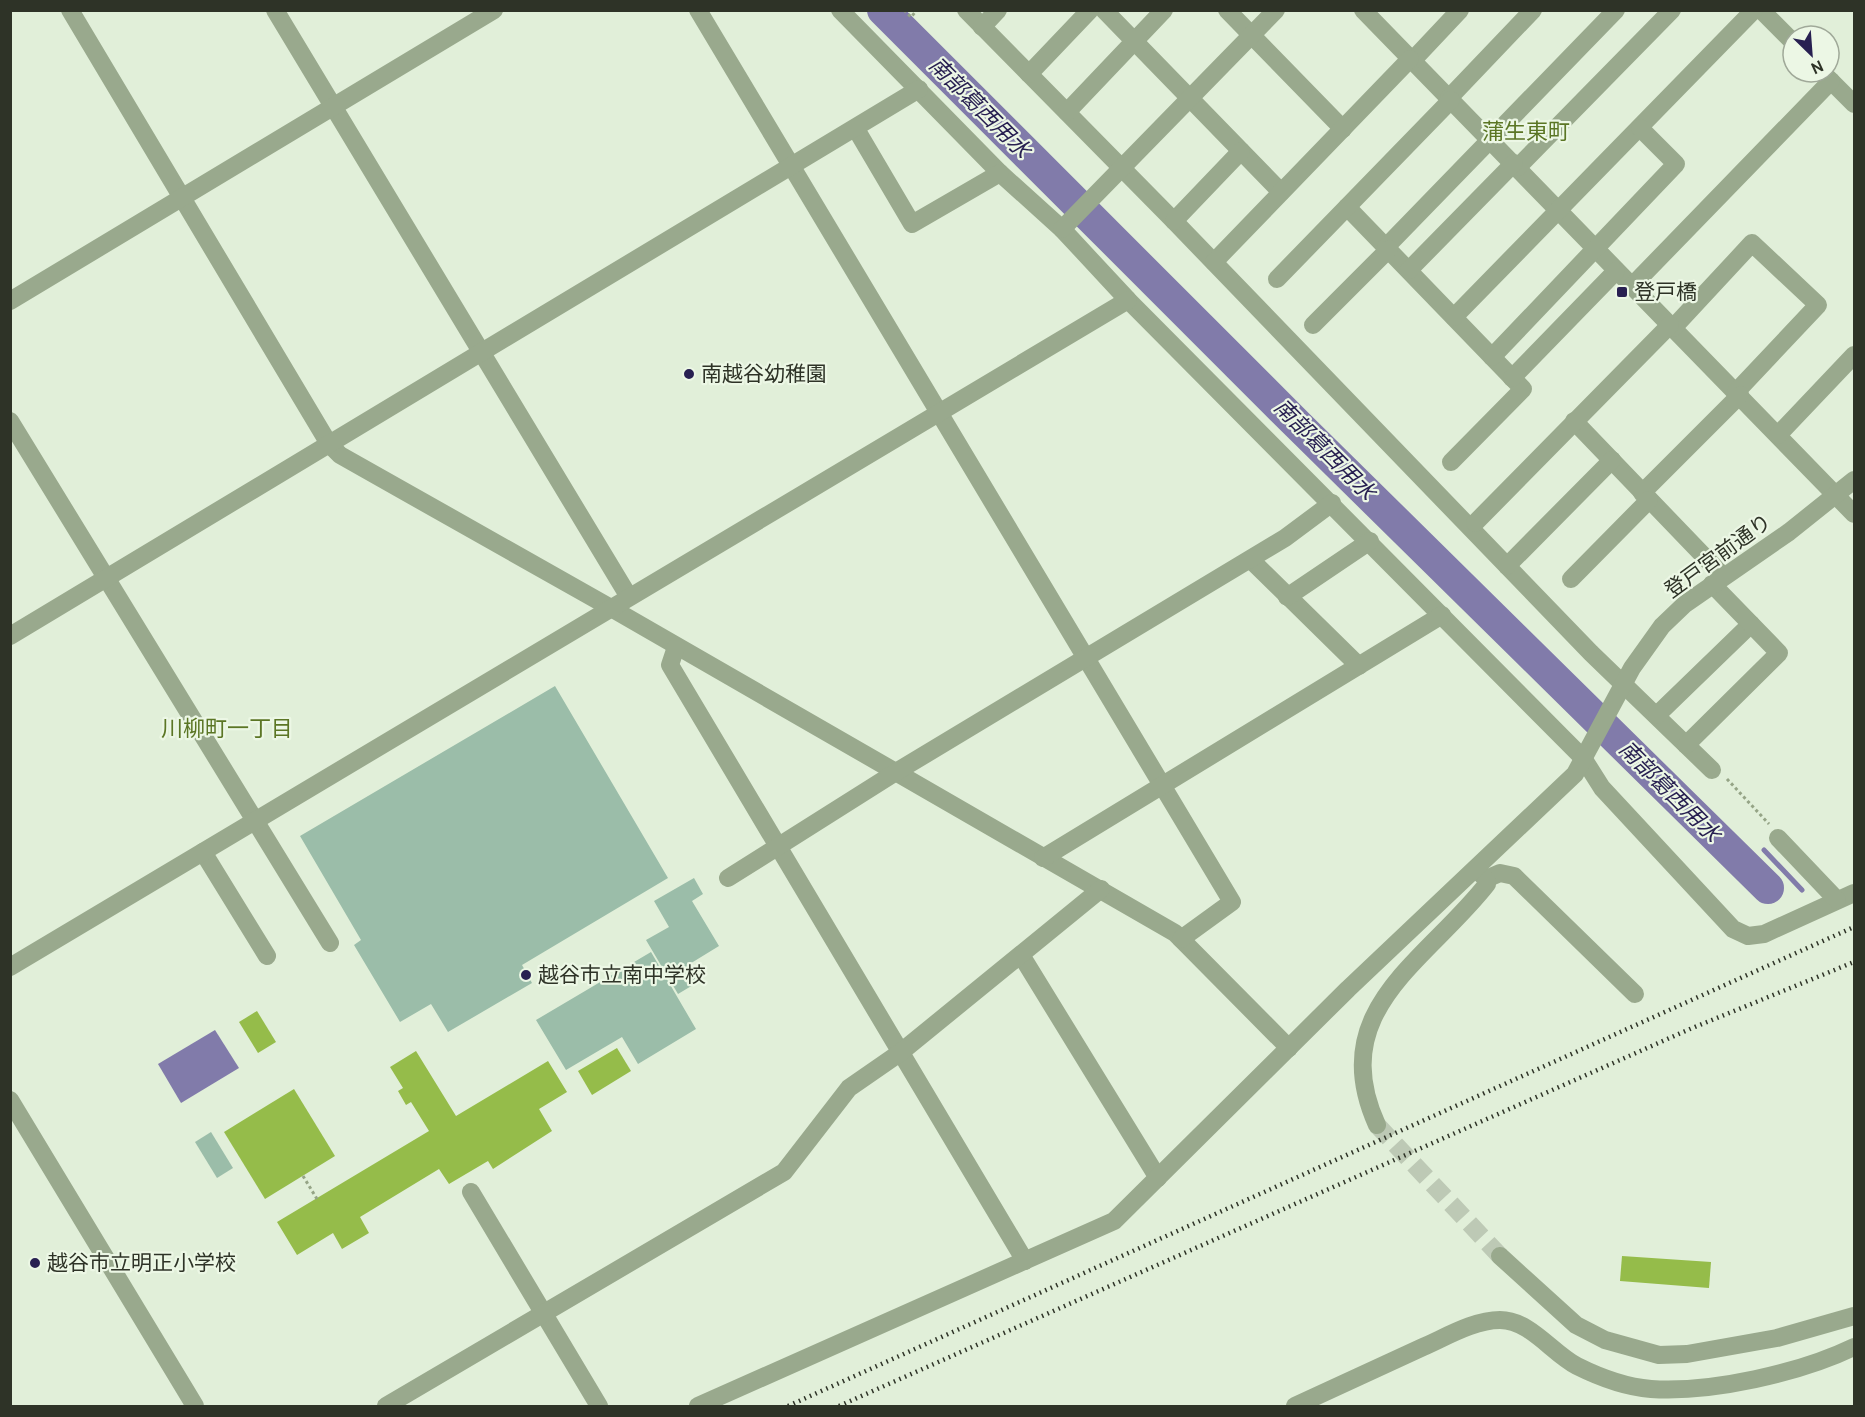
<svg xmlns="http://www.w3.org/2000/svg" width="1865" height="1417" font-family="Cabin,'Noto Sans JP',sans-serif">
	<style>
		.green { fill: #9bbda9 }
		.water { fill: #817baa }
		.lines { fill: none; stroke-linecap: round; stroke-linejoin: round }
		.stream { stroke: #817baa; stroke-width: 5 }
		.river { stroke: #817baa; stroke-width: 32 }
		.building { fill: #95bc4a }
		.minor-tunnel { stroke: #bdc9b5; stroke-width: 18; stroke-dasharray: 18 9; stroke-linecap: butt }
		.path { stroke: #95a486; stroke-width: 3; stroke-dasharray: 3 3; stroke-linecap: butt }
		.minor { stroke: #99a98d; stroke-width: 18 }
		.rail { stroke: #2e3327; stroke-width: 4.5; stroke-dasharray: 1.5 4.5; stroke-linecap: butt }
		.poi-dot { fill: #282051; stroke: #ecf7e5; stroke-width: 2 }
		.labels { text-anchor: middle; stroke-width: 4.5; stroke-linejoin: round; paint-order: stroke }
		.poi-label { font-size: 21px; fill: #2e3327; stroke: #ecf7e5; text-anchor: start }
		.street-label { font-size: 21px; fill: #2e3327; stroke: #ecf7e5 }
		.water-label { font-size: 22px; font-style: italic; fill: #282051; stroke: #ecf7e5 }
		.neighbourhood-label { font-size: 22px; fill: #5b7625; stroke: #ecf7e5 }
	</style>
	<rect width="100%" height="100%" fill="#e1efd9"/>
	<g class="green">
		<polygon points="555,686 668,878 522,965 532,983 448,1032 431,1004 400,1022 354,945 361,940 300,836"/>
		<polygon points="694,878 703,894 692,901 719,946 688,965 698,982 678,994 646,940 669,927 654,901"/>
		<polygon points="651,952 696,1029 638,1064 622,1037 566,1070 536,1020"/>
		<polygon points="211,1132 233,1168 217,1178 195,1142"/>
	</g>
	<polygon class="water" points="215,1030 239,1068 181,1103 158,1064"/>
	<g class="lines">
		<polyline class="stream" points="1764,850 1802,890"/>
		<polyline class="river" points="883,10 1297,424 1768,888"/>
	</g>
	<g class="building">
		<polygon points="257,1011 276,1042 258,1053 239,1022"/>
		<polygon points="617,1048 631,1071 592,1095 578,1071"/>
		<polygon points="416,1051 456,1116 548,1061 567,1092 539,1109 552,1131 493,1169 488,1161 449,1184 439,1169 360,1217 369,1233 342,1249 333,1233 297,1255 277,1222 429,1131 411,1102 406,1105 398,1091 403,1088 390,1067"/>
		<polygon points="294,1089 335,1156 265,1199 224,1132"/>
		<polygon points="1622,1256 1711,1262 1709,1288 1620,1281"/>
	</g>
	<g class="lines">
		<polyline class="minor-tunnel" points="1377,1125 1500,1256"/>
		<g class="path">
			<polyline points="904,10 911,17 917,10"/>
			<polyline points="1727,779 1769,824"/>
			<polyline points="303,1176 317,1199"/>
		</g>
		<g class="minor">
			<polyline points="70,10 329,444 340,455 611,608 1175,933 1289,1048"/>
			<polyline points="275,10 629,597"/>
			<polyline points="698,10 1232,902 1181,939"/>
			<polyline points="840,10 1000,173 1062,229 1128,300 1564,739 1583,758 1602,788 1733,929 1748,936 1764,934 1854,893"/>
			<polyline points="966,10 1174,221 1591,653 1712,770"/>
			<polyline points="1104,10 1281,192"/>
			<polyline points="1227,10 1343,129"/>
			<polyline points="1363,10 1854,514"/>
			<polyline points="1761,10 1793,42"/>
			<polyline points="982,27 998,10"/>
			<polyline points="1412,61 1460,10"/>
			<polyline points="1823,73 1854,104"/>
			<polyline points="1029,74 1090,10"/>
			<polyline points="1449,98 1533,10"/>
			<polyline points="1067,112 1164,10"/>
			<polyline points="856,129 912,224 1000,173"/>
			<polyline points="1518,167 1672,10"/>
			<polyline points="1347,207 1523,389 1451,462"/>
			<polyline points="1174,221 1241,151"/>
			<polyline points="1062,229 1276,10"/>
			<polyline points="1386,247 1616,10"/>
			<polyline points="1214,262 1410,59"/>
			<polyline points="1409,270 1514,163"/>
			<polyline points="1277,279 1451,100"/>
			<polyline points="1632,286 1831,81"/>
			<polyline points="10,301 494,10"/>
			<polyline points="1454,317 1754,10"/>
			<polyline points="1313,325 1389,249"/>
			<polyline points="1673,328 1752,243 1818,305 1736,392"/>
			<polyline points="1492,357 1676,164 1640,128"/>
			<polyline points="1512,378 1616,271"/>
			<polyline points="10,421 330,943"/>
			<polyline points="1574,421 1723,576"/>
			<polyline points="1778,435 1854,355"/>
			<polyline points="1642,493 1740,395"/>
			<polyline points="1475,523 1670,325"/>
			<polyline points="1251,560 1359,666"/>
			<polyline points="1507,566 1612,460"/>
			<polyline points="1571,579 1649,500"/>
			<polyline points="1287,597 1370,541"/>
			<polyline points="10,636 919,89"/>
			<polyline points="676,647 670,665 1025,1261"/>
			<polyline points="1657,715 1751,624"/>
			<polyline points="1686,745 1779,653 1712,584"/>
			<polyline points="1778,838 1837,900"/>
			<polyline points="203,852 267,956"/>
			<polyline points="1043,858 1442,615"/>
			<polyline points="728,878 896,772 1285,538 1332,503"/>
			<polyline points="1486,879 1500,873 1514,876 1635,994"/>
			<polyline points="1021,955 1158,1178"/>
			<polyline points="10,967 1128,300"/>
			<polyline points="10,1100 195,1406"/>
			<path d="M1377,1125C1325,1010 1426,962 1487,884L1486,879L1476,869"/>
			<polyline points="471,1192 599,1406"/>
			<polyline points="1500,1256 1576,1325 1605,1340 1659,1355 1687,1354 1777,1338 1854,1316"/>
			<polyline points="386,1406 784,1172 849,1088 901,1052 1101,889"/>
			<polyline points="698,1406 1114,1221 1348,989 1575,774 1632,668 1662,626 1685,604 1789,532 1854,480"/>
			<path d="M1295,1406C1338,1386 1380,1367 1423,1347C1446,1337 1474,1320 1500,1320C1530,1320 1552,1353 1577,1366C1599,1377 1626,1387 1651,1389C1711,1393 1800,1373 1854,1347"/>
		</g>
		<g class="rail">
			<polyline points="788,1406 1854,927"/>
			<polyline points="839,1406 1690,1029 1854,962"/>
		</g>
	</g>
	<g class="poi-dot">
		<rect x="1616" y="286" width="12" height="12" rx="3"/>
		<circle cx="689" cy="374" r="6"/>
		<circle cx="526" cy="975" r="6"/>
		<circle cx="35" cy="1263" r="6"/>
	</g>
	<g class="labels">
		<g class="poi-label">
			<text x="1634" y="299">登戸橋</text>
			<text x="701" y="381">南越谷幼稚園</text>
			<text x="538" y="982">越谷市立南中学校</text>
			<text x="47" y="1270">越谷市立明正小学校</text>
		</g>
		<g class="street-label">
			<text transform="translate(1718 556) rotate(-36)" y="7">登戸宮前通り</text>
		</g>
		<g class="water-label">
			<text transform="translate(980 107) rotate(45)" y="8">南部葛西用水</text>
			<text transform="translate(1325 449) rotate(45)" y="8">南部葛西用水</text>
			<text transform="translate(1670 791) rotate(45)" y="8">南部葛西用水</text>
		</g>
		<g class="neighbourhood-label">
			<text x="1526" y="139">蒲生東町</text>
			<text x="227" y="736">川柳町一丁目</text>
		</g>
	</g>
	<rect width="1865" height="1417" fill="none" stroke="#2e3327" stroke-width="24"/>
	<g transform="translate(1811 54) rotate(155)"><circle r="28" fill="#ecf7e5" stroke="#a0a999" stroke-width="1.5"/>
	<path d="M0-4.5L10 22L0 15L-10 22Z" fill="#282051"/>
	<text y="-9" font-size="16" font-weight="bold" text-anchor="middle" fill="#2e3327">N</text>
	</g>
</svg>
